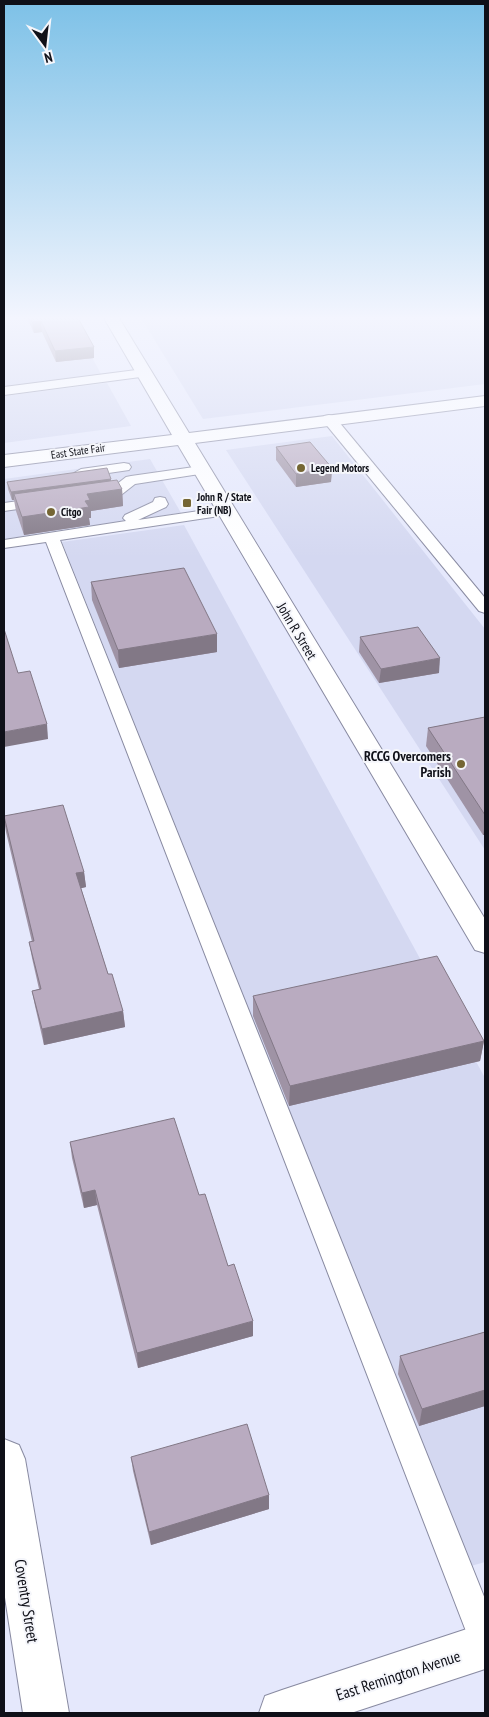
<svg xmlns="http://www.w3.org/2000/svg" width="489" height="1717" font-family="'PT Sans Narrow',sans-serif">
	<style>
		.built { fill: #d4d8f1 }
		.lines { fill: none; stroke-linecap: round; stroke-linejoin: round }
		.lane-casing { stroke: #888aa1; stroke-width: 2 }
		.street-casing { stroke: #888aa1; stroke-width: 2 }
		.secondary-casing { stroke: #888aa1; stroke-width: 2 }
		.lane { fill: #fff; fill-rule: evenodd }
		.street { fill: #fff; fill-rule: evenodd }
		.secondary { fill: #fff; fill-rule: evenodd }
		.wall { fill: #9f93a5 }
		.shaded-wall { fill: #827886 }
		.building { fill: #b9abc0; stroke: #827886 }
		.poi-dot { fill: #756634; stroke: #f5f6fb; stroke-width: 2 }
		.labels { text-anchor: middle; stroke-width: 4; stroke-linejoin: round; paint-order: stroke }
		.far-street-label { font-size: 11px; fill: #0f1018; stroke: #f5f6fb }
		.far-poi-label { font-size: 11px; font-weight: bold; fill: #0f1018; stroke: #f5f6fb; text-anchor: start }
		.street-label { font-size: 14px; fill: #0f1018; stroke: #f5f6fb }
		.poi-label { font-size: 14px; font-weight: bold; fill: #0f1018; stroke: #f5f6fb; text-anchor: end }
		.near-street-label { font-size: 16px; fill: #0f1018; stroke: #f5f6fb }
	</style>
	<rect width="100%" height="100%" fill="#e5e8fc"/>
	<g class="built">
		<polygon points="4,318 71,318 102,376 4,387"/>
		<polygon points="141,318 485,318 485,384 203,419"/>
		<polygon points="107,383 131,426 4,443 4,396"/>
		<polygon points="332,436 485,629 485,850 226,450"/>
		<polygon points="150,459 181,513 4,539 4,479"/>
		<polygon points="184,525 485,1078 485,1562 471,1566 62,542"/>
	</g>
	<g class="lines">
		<defs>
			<g id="lane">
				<polygon points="144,369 148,370 150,373 148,376 4,395 4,387"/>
				<polygon points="329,415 334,416 485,598 485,613 479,611 324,422 323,419 324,416"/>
				<polygon points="124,463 129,464 131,467 129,470 81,477 74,473 81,469"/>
				<polygon points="201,466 208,470 206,473 135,484 121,495 116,496 95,499 88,495 90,492 112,488 126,477 131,476"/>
				<polygon points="160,497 165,498 168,504 166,507 138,520 226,507 231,508 233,511 231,514 226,515 60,540 485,1599 485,1655 473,1651 469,1639 46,542 4,548 4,540 126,521 123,518 125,515 153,502 155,498"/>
				<polygon points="41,498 46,499 48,502 46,505 4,511 4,503"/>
			</g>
			<g id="street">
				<polygon points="4,1439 19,1445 25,1459 69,1713 23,1713 4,1591"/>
				<polygon points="485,1623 485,1669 351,1713 259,1713 265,1696 282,1690"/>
			</g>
			<polygon id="secondary" points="104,318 119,318 189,433 485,396 485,406 195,443 485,919 485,953 475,950 178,445 4,467 4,455 172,435"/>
		</defs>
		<use href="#lane" class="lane-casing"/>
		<use href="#street" class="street-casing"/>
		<use href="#secondary" class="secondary-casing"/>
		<use href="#lane" class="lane"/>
		<use href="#street" class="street"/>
		<use href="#secondary" class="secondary"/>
	</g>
	<g class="wall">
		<polygon points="27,318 78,318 94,358 56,362 42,332 34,333"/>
		<polygon points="276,447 332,468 331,482 296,487 276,460"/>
		<polygon points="111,479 111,481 122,489 123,506 91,511 91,518 89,518 90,525 24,535 16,511 14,500 12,500 8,489 7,482"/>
		<polygon points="91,582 217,652 119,668 92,600"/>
		<polygon points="360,637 439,673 379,683 359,652"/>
		<polygon points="485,717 485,835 483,835 426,746 428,728"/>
		<polygon points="4,820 84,872 86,887 81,888 108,974 123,1011 125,1027 44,1045 35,1006 32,991 39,989 32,958 29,942 32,942 6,832"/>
		<polygon points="253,996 484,1041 480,1061 289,1106 253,1016"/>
		<polygon points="70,1142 199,1195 228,1266 253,1336 138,1368 97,1205 84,1208 72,1158"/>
		<polygon points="485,1332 485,1406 419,1426 398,1374 400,1356"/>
		<polygon points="131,1457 269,1495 269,1509 151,1545 133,1471"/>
	</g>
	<g class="shaded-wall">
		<polygon points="41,321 42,332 34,333 32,322"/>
		<polygon points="94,347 94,358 56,362 55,351"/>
		<polygon points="332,468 331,482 296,487 296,474"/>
		<polygon points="111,479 111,486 14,494 14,500 12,500 11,492"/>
		<polygon points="122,489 123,506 91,511 91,518 89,518 90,525 24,535 22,517 85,501 87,494"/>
		<polygon points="217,634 217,652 119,668 118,650"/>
		<polygon points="440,658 439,673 379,683 381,669"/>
		<polygon points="47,724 48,739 4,747 4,732"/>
		<polygon points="485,824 485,835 483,835"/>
		<polygon points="84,872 86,887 78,889 76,873"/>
		<polygon points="123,1011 125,1027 44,1045 42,1029"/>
		<polygon points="484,1041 480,1061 289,1106 290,1086"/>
		<polygon points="95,1190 97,1205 84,1208 82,1193"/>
		<polygon points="253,1321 253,1336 138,1368 137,1353"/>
		<polygon points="485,1390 485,1406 419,1426 422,1409"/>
		<polygon points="269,1495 269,1509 151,1545 149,1532"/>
	</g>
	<g class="building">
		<polygon points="30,318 78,318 94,347 55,351 41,321 32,322"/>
		<polygon points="310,442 332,468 296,474 276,447"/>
		<polygon points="107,468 111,479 11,492 7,482"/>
		<polygon points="117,480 122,489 87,494 90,500 85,501 89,507 22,517 14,494"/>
		<polygon points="184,568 217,634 118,650 91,582"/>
		<polygon points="418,627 440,658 381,669 360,637"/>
		<polygon points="4,629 18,673 30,671 47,724 4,732"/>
		<polygon points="485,717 485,815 428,728"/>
		<polygon points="63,805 84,872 76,873 108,974 112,974 123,1011 42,1029 32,991 41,989 29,942 34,941 4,816"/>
		<polygon points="437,956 484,1041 290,1086 253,996"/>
		<polygon points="174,1118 199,1195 205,1194 228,1266 234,1264 253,1321 137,1353 95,1190 82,1193 70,1142"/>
		<polygon points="485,1332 485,1390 422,1409 400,1356"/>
		<polygon points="247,1424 269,1495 149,1532 131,1457"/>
	</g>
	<linearGradient id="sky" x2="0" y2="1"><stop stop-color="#7dc1e7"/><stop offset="0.57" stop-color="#f3f5fe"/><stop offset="1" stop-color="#f3f5fe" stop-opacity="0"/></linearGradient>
	<rect width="489" height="558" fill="url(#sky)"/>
	<g class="poi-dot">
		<circle cx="301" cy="468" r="5"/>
		<rect x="182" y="498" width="10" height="10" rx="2.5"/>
		<circle cx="51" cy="512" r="5"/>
		<circle cx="461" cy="764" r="5"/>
	</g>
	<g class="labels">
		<g class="far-street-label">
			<text transform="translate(78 451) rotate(-8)" y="4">East State Fair</text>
		</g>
		<g class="far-poi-label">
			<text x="311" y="472">Legend Motors</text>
			<text x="197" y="501">John R / State<tspan x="197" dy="13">Fair (NB)</tspan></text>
			<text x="61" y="516">Citgo</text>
		</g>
		<g class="street-label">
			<text transform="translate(297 631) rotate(59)" y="5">John R Street</text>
		</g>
		<g class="poi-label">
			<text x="451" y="761">RCCG Overcomers<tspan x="451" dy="16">Parish</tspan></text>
		</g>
		<g class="near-street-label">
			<text transform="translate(27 1601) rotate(81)" y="6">Coventry Street</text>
			<text transform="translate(398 1675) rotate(-18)" y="6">East Remington Avenue</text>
		</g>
	</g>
	<rect width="489" height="1717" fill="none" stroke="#0f1018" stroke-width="10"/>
	<g transform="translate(45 45) rotate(165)" stroke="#f5f6fb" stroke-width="4" paint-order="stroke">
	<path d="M0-4L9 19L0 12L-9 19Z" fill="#0f1018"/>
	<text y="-8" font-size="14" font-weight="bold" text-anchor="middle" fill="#0f1018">N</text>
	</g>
</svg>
